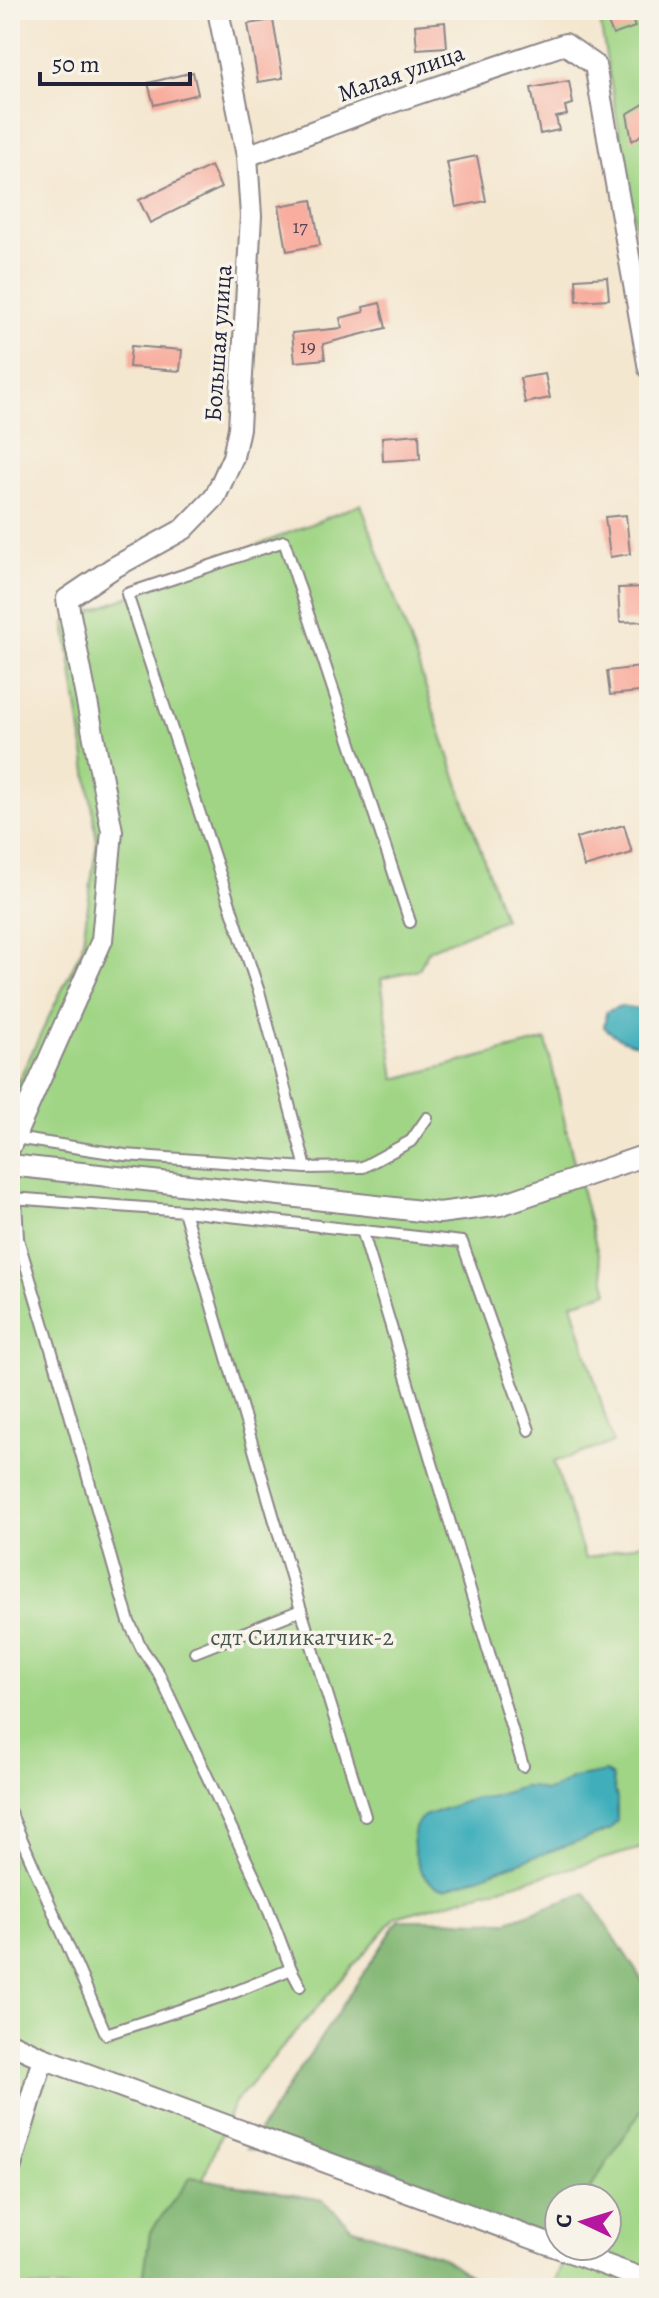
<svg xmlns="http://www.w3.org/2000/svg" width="659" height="2298" font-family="Alegreya,serif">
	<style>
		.green { fill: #a0d585; stroke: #617c60; stroke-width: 2 }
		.forest { fill: #80b672; stroke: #516c56; stroke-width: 2 }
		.water { fill: #3fafbb; stroke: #30687b; stroke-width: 2 }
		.building { fill: #f8ad9f }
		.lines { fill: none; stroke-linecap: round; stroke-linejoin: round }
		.lane-casing { stroke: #8b8486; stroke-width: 14 }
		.street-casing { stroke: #8b8486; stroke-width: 24 }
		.lane { stroke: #fff; stroke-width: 10 }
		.street { stroke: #fff; stroke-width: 20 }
		.labels { text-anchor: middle; stroke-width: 7; stroke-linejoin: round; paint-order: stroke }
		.number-label { font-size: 20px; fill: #584554 }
		.street-label { font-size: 24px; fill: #22223b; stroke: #f7f3e8 }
		.park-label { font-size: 24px; fill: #485851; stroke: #f7f3e8 }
	</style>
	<rect width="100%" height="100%" fill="#f7f3e8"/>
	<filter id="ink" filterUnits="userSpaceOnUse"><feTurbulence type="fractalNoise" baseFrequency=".0125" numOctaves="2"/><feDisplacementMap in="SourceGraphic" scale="16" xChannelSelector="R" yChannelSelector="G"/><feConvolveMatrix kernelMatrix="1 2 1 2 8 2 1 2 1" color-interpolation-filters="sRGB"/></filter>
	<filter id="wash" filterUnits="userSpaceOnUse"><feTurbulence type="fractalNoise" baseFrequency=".006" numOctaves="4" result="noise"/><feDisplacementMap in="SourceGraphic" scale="32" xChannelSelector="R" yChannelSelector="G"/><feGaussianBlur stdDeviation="1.8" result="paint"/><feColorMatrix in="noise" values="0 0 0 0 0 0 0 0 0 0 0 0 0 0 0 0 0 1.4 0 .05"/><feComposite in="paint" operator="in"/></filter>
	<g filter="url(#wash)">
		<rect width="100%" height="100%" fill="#f4e7d0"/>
		<g class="green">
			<polygon points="598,10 649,10 649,302"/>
			<polygon points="361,504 406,629 504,919 429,950 419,969 381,979 395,1079 546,1040 572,1154 608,1292 572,1303 613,1443 554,1462 585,1559 649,1541 649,1846 396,1917 234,2103 158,2288 10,2288 10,1098 82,948 97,841 65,622"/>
			<polygon points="649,2063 649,2288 552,2288 569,2246 607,2246 607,2198 588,2198 639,2069"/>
		</g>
		<g class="forest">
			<polygon points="586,1893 649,1991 649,2098 584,2198 559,2198 559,2237 549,2252 380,2164 247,2149 399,1920 508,1921"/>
			<polygon points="191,2177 323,2200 351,2227 440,2256 487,2288 142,2288 150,2232"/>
		</g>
		<g class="water">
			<path d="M620,1006L649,1010V1044C631,1046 617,1039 604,1027L606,1012Z"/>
			<path d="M606,1772L612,1777L617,1799V1821L610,1830L447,1888C442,1888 438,1888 434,1885C415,1873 404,1829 424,1816L475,1798L490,1797L523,1787H532L545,1791L554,1789L573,1778Z"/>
		</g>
		<g id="blocks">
			<g class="building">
				<polygon points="619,10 628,10 635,27 613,35 605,16"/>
				<polygon points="273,20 283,78 258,82 248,24"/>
				<polygon points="445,22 447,47 417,49 415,25"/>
				<polygon points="193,72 198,94 154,105 148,83"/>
				<polygon points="569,81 573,104 565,106 567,115 556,117 559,130 540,134 531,88"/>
				<polygon points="649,101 649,130 632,141 627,114"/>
				<polygon points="477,156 486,201 456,207 447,162"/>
				<polygon points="211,166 221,188 150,223 139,200"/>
				<polygon points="312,200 320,245 287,251 279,206"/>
				<polygon points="607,277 609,299 577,301 576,279"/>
				<polygon points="380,303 386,328 323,344 325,359 295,362 292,333 342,328 340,318 364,312 363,307"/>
				<polygon points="131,346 182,350 180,371 129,367"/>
				<polygon points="545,374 550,398 525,403 520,378"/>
				<polygon points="419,434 420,459 383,461 382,437"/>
				<polygon points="626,515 630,554 610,557 605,517"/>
				<polygon points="649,587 649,621 620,622 618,588"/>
				<polygon points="649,666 649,691 610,695 607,671"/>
				<polygon points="624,825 632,853 584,867 576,838"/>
			</g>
		</g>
	</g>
	<g filter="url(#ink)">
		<use href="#blocks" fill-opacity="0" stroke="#8b8486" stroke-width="2"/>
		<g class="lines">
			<defs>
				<g id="lane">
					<polyline points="15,1138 125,1155 306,1168 363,1167 411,1141 427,1118"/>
					<polyline points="306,1168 260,995 127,594 284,541 410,922"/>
					<polyline points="12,1198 184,1211 462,1242 529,1430"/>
					<polyline points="16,1200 18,1239 60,1379 129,1622 142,1649 158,1672 262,1893 291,1969 300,1986"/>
					<polyline points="184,1211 301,1610 365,1816"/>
					<polyline points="362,1230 523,1766"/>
					<polyline points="195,1652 301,1610"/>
					<polyline points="10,1812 106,2034 235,1992 291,1969"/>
				</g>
				<g id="street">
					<polyline points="247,156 384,105 565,44 595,65 649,369"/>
					<polyline points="10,1147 102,940 112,831 67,599 113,568 184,529 215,497 233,457 239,428 251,216 247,156 218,10"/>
					<polyline points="10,1165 439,1213 500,1205 649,1154"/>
					<polyline points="10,2043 43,2058 649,2281"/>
					<polyline points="10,2169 43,2058"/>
				</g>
			</defs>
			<use href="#lane" class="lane-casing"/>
			<use href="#street" class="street-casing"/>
			<use href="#lane" class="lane"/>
			<use href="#street" class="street"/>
		</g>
	</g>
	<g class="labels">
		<g class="number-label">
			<text x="300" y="233">17</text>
			<text x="308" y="353">19</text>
		</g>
		<g class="street-label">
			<text transform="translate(401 73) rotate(-19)" y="8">Малая улица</text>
			<text transform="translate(218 343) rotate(-86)" y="8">Большая улица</text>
		</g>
		<g class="park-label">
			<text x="302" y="1645">сдт Силикатчик-2</text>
		</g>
	</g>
	<rect width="659" height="2298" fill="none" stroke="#f7f3e8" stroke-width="40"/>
	<g transform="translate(583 2222) rotate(274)"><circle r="38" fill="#f7f3e8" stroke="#a29fa3" stroke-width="2"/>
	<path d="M0-6L14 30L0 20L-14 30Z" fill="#b5179e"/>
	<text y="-12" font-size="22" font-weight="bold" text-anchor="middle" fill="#22223b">С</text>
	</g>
	<path d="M40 72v12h150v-12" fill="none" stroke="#22223b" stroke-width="4"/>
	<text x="52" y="72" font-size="24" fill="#22223b" stroke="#f7f3e8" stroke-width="6" paint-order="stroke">50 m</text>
</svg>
